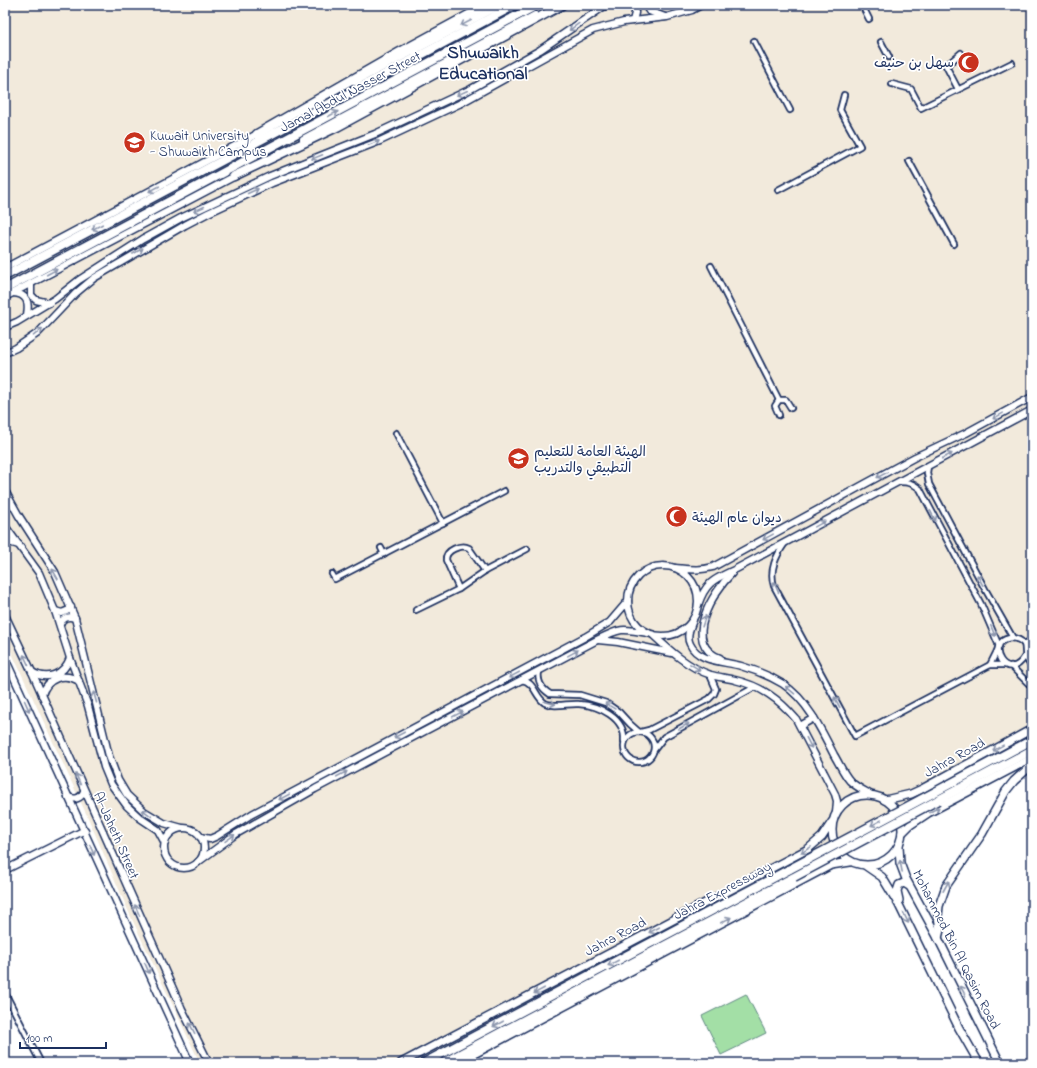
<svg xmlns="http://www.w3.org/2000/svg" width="1037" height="1068" font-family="'Indie Flower','Playpen Sans Arabic',sans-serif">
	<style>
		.built { fill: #f2eadc }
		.green { fill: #a3dfa6; stroke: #5f8782 }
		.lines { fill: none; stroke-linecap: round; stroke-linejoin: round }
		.street-casing { stroke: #1b2f5e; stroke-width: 8 }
		.secondary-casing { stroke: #1b2f5e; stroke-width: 9 }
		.primary-casing { stroke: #1b2f5e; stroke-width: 10 }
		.highway-casing { stroke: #1b2f5e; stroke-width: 11 }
		.street { stroke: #fff; stroke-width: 4.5 }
		.secondary { stroke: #fff; stroke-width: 6 }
		.primary { stroke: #fff; stroke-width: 7 }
		.highway { stroke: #fff; stroke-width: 8 }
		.highway-bridge-casing { stroke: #1b2f5e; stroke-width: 11; stroke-linecap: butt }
		.highway-bridge { stroke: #fff; stroke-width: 8 }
		.oneway { stroke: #8d97ae }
		.labels { text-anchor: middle; stroke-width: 3.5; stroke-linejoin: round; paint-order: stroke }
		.poi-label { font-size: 14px; fill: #1b2f5e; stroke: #fff; text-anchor: start }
		.street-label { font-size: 14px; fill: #1b2f5e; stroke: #fff }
		.district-label { font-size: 18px; font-weight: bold; fill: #1b2f5e; stroke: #fff }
	</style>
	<rect width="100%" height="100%" fill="#fff"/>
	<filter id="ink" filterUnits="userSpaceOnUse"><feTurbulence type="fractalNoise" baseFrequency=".025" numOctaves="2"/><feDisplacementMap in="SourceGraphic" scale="8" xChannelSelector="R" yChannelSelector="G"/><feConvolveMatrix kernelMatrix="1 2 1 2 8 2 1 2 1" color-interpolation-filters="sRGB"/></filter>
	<g filter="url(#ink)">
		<polygon class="built" points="5,5 1032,5 1032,748 807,865 434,1063 200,1063 130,915 89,820 5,638"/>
		<polygon class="green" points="746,994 766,1033 721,1055 702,1016"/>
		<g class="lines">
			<defs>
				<g id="street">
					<polyline points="862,5 869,19"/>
					<polyline points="754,41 790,110"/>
					<polyline points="881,42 889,57"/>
					<polyline points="892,84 911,89 921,108 1012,63"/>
					<polyline points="958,89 946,66 961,53"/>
					<polyline points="909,161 954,244"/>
					<polyline points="778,190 860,146 840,110 844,95"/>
					<polyline points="711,266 779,400"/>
					<polyline points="779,415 775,406 779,400 786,400 791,408"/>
					<polyline points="396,433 443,523"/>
					<polyline points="928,466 927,473 929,484 985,589 1013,638"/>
					<path d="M899,482C908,482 913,483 920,489L981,604L999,646"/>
					<path d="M785,543C776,556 769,570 774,586L855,736L990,665H1005"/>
					<polyline points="381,548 384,554"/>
					<polyline points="332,574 335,579 504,491"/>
					<path d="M459,589L446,560C445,550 461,544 469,548L485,571"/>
					<polyline points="416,610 459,589 485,571 527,549"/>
					<polyline points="1024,644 1032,640"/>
					<path d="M1025,656C1008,686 982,643 1010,638C1015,638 1021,640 1024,644C1026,649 1024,652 1026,657C1027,660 1030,664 1032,668"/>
					<polyline points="990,665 997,651"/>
					<polyline points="1011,666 1032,687"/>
					<path d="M539,671C537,681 542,689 550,694L580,695L606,703L619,712L630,724L639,732"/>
					<path d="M522,680C535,682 535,697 545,703C555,708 568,703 579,704C598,705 626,718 624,741"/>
					<circle cx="639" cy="747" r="15"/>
					<polyline points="641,732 649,730 709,699 714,694 716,689 710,675"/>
					<polyline points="654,750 664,737 755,687"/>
					<polyline points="5,993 41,1063"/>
				</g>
				<g id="secondary">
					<polyline points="645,5 649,11 665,17"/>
					<polyline points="633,21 635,13 635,5"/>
					<polyline points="355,82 501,5"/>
					<polyline points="303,139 535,15"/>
					<polyline points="5,268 261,132"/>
					<polyline points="31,283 31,295 36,300 49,303"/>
					<path d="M13,293C28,294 29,303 27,315"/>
					<polyline points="5,297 237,175"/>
					<polyline points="5,327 17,322 55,299 79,280 143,239 181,218 270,176 375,134 471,89 540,50 606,5"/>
					<polyline points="5,353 16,348 38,333 76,293 94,278 185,225 208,213 272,183 380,141 459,104 593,30 624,22 667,17 692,10 701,5"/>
					<polyline points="5,491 19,516 55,572 75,618 109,756 118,780 127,795 144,811 164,823 182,828"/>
					<polyline points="5,526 39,573 55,611 70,658 88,706 104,767 111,784 127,806 140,818 158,830 165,843"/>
					<polyline points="5,543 12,543 19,545"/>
					<circle cx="663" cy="601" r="35"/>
					<path d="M675,568C688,569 700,571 713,567L865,484L915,457L966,433L1032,397"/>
					<path d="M698,605C706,581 715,579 736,569L1032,410"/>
					<polyline points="55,611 62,613 69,610 71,607"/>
					<polyline points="5,615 32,672 182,1009 209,1063"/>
					<path d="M693,620C690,628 686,636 690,644C698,662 724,661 741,666C755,670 770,676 783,684C807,700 821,729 834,755C839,763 843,773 850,781C856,787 865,791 873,796"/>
					<path d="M60,624C63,617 68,616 75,618"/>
					<path d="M653,635C669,650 689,668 711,675C718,677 727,678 735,680C761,686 779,699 796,719L835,794L837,801L836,813"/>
					<polyline points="598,640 618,642 672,653"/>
					<polyline points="5,658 190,1063"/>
					<path d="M720,658C681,643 713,592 732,573"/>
					<path d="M32,672C47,681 64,675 70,658"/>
					<path d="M42,695C47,678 64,672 79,681"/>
					<polyline points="800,726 814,718"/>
					<path d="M68,797C75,800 81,799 84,791"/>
					<circle cx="184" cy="848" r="20"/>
					<polyline points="200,837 210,839 217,836 252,814 585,637 610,622 628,601"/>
					<path d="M198,862L236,834L315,789L597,640C620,628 622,628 648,633"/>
					<polyline points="5,870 85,830"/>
				</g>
				<g id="primary">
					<circle cx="867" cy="830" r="35"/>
					<polyline points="885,800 911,794 922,789 1032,729"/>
					<polyline points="902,833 910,825 928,813 1032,758"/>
					<polyline points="899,846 900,863 906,879 938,938 1000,1063"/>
					<polyline points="866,866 882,877 899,905 959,1028 979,1063"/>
					<polyline points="899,900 897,891 899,885 904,883 909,886"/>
					<polyline points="938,938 940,930 938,916 939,906 946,886 982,834 1006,791 1014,781 1032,765"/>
					<polyline points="401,1063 808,849 822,837 832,822"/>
					<polyline points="457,1063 831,865 850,862"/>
				</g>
				<g id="highway">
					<polyline points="257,134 400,52 487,5"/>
					<polyline points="234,176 337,127 562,5"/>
					<polyline points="5,276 515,5"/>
					<polyline points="5,289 537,5"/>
					<polyline points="935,792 1032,740"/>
					<polyline points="938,800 1032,750"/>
					<polyline points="424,1063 790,869"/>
					<polyline points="443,1063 794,877"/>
				</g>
			</defs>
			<use href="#street" class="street-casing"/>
			<use href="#secondary" class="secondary-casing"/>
			<use href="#primary" class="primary-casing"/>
			<use href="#highway" class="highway-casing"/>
			<use href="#street" class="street"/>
			<use href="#secondary" class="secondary"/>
			<use href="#primary" class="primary"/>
			<use href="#highway" class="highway"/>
			<defs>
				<g id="highway-bridge">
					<polyline points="790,869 935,792"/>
					<polyline points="794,877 938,800"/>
				</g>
			</defs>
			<use href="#highway-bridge" class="highway-bridge-casing"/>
			<use href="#highway-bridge" class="highway-bridge"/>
		</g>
		<defs><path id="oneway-shaft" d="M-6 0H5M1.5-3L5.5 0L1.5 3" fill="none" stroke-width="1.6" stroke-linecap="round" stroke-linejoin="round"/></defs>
		<g class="oneway">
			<use href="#oneway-shaft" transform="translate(466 23) rotate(152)"/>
			<use href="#oneway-shaft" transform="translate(574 27) rotate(144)"/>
			<use href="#oneway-shaft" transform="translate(462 93) rotate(155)"/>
			<use href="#oneway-shaft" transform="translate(333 114) rotate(-28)"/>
			<use href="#oneway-shaft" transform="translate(374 143) rotate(-22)"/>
			<use href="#oneway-shaft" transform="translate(317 157) rotate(158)"/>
			<use href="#oneway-shaft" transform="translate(154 189) rotate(152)"/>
			<use href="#oneway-shaft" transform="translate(253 191) rotate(-24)"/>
			<use href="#oneway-shaft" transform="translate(199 209) rotate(155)"/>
			<use href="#oneway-shaft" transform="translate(97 227) rotate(152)"/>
			<use href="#oneway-shaft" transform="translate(138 251) rotate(-30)"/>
			<use href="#oneway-shaft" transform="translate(52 272) rotate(-28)"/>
			<use href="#oneway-shaft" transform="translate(38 332) rotate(-40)"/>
			<use href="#oneway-shaft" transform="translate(998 416) rotate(151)"/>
			<use href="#oneway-shaft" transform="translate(947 456) rotate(-28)"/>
			<use href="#oneway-shaft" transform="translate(882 475) rotate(152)"/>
			<use href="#oneway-shaft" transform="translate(933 516) rotate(63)"/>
			<use href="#oneway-shaft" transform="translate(820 524) rotate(-29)"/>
			<use href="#oneway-shaft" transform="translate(768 537) rotate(151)"/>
			<use href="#oneway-shaft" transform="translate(55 574) rotate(-120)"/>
			<use href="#oneway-shaft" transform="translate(980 580) rotate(-118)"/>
			<use href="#oneway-shaft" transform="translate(776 587) rotate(-114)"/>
			<use href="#oneway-shaft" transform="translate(704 621) rotate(-72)"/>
			<use href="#oneway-shaft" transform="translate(993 631) rotate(67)"/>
			<use href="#oneway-shaft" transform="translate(573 653) rotate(-29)"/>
			<use href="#oneway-shaft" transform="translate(26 660) rotate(-115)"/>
			<use href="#oneway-shaft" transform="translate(695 667) rotate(31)"/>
			<use href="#oneway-shaft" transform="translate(514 675) rotate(152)"/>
			<use href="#oneway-shaft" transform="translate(790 690) rotate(-140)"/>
			<use href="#oneway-shaft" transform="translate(95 697) rotate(-105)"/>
			<use href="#oneway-shaft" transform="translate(837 702) rotate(-118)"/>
			<use href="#oneway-shaft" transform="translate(550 703) rotate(14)"/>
			<use href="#oneway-shaft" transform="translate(27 706) rotate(66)"/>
			<use href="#oneway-shaft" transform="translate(610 706) rotate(-149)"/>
			<use href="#oneway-shaft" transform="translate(458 714) rotate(-28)"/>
			<use href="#oneway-shaft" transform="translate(684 726) rotate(-30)"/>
			<use href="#oneway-shaft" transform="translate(399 735) rotate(152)"/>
			<use href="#oneway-shaft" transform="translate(809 743) rotate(63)"/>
			<use href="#oneway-shaft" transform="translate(998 748) rotate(151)"/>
			<use href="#oneway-shaft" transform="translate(342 774) rotate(-28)"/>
			<use href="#oneway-shaft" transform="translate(78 779) rotate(-113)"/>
			<use href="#oneway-shaft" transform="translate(284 797) rotate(152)"/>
			<use href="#oneway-shaft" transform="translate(934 810) rotate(-28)"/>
			<use href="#oneway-shaft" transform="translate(147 813) rotate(-144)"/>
			<use href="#oneway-shaft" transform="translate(876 823) rotate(152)"/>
			<use href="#oneway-shaft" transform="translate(230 838) rotate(-35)"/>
			<use href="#oneway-shaft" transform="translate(92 850) rotate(67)"/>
			<use href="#oneway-shaft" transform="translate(806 850) rotate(149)"/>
			<use href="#oneway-shaft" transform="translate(901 866) rotate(-101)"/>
			<use href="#oneway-shaft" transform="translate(946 886) rotate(-61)"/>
			<use href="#oneway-shaft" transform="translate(137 910) rotate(-114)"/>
			<use href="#oneway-shaft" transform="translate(906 918) rotate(64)"/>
			<use href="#oneway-shaft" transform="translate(726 920) rotate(-28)"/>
			<use href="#oneway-shaft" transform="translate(654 930) rotate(152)"/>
			<use href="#oneway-shaft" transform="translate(613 963) rotate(152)"/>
			<use href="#oneway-shaft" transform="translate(147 968) rotate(66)"/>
			<use href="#oneway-shaft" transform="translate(539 991) rotate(152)"/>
			<use href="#oneway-shaft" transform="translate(963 991) rotate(-118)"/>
			<use href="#oneway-shaft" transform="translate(498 1024) rotate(152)"/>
			<use href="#oneway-shaft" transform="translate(192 1028) rotate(-117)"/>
		</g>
	</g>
	<defs>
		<symbol id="mosque-disc" viewBox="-11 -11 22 22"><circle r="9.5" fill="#c8321e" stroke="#fff"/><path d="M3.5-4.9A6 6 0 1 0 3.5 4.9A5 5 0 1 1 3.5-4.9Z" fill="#fff"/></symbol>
		<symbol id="university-disc" viewBox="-11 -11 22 22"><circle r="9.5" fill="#c8321e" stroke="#fff"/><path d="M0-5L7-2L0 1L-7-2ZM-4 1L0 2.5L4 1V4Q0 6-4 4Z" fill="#fff"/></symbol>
	</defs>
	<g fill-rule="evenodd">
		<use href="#mosque-disc" x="956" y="50" width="25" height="25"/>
		<use href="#university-disc" x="122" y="130" width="25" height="25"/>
		<use href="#university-disc" x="506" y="446" width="25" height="25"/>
		<use href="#mosque-disc" x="664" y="504" width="25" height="25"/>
	</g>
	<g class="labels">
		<g class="poi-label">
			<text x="954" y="67" text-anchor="end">سهل بن حنيف</text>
			<text x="150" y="140">Kuwait University<tspan x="150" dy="16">- Shuwaikh Campus</tspan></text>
			<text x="534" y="456">الهيئة العامة للتعليم<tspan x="534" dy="16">التطبيقي والتدريب</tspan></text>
			<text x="692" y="522">ديوان عام الهيئة</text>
		</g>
		<g class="street-label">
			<text transform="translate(350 91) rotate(-28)" y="5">Jamal Abdul Nasser Street</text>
			<text transform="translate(954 757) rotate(-29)" y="5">Jahra Road</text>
			<text transform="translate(117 835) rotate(66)" y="5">Al-Jaheth Street</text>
			<text transform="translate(722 890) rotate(-28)" y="5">Jahra Expressway</text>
			<text transform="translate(615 936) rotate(-28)" y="5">Jahra Road</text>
			<text transform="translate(957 949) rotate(63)" y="5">Mohammed Bin Al Qasim Road</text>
		</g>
		<g class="district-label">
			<text x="483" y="58">Shuwaikh<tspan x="483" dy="21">Educational</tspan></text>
		</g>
	</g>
	<rect width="1037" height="1068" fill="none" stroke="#fff" stroke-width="20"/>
	<rect x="10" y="10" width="1017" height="1048" fill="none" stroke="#1b2f5e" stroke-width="1.5" filter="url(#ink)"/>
	<path d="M20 1042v6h86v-6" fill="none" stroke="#1b2f5e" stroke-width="2"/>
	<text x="26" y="1042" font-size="12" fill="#1b2f5e" stroke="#ffffff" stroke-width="3" paint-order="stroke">100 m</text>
</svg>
